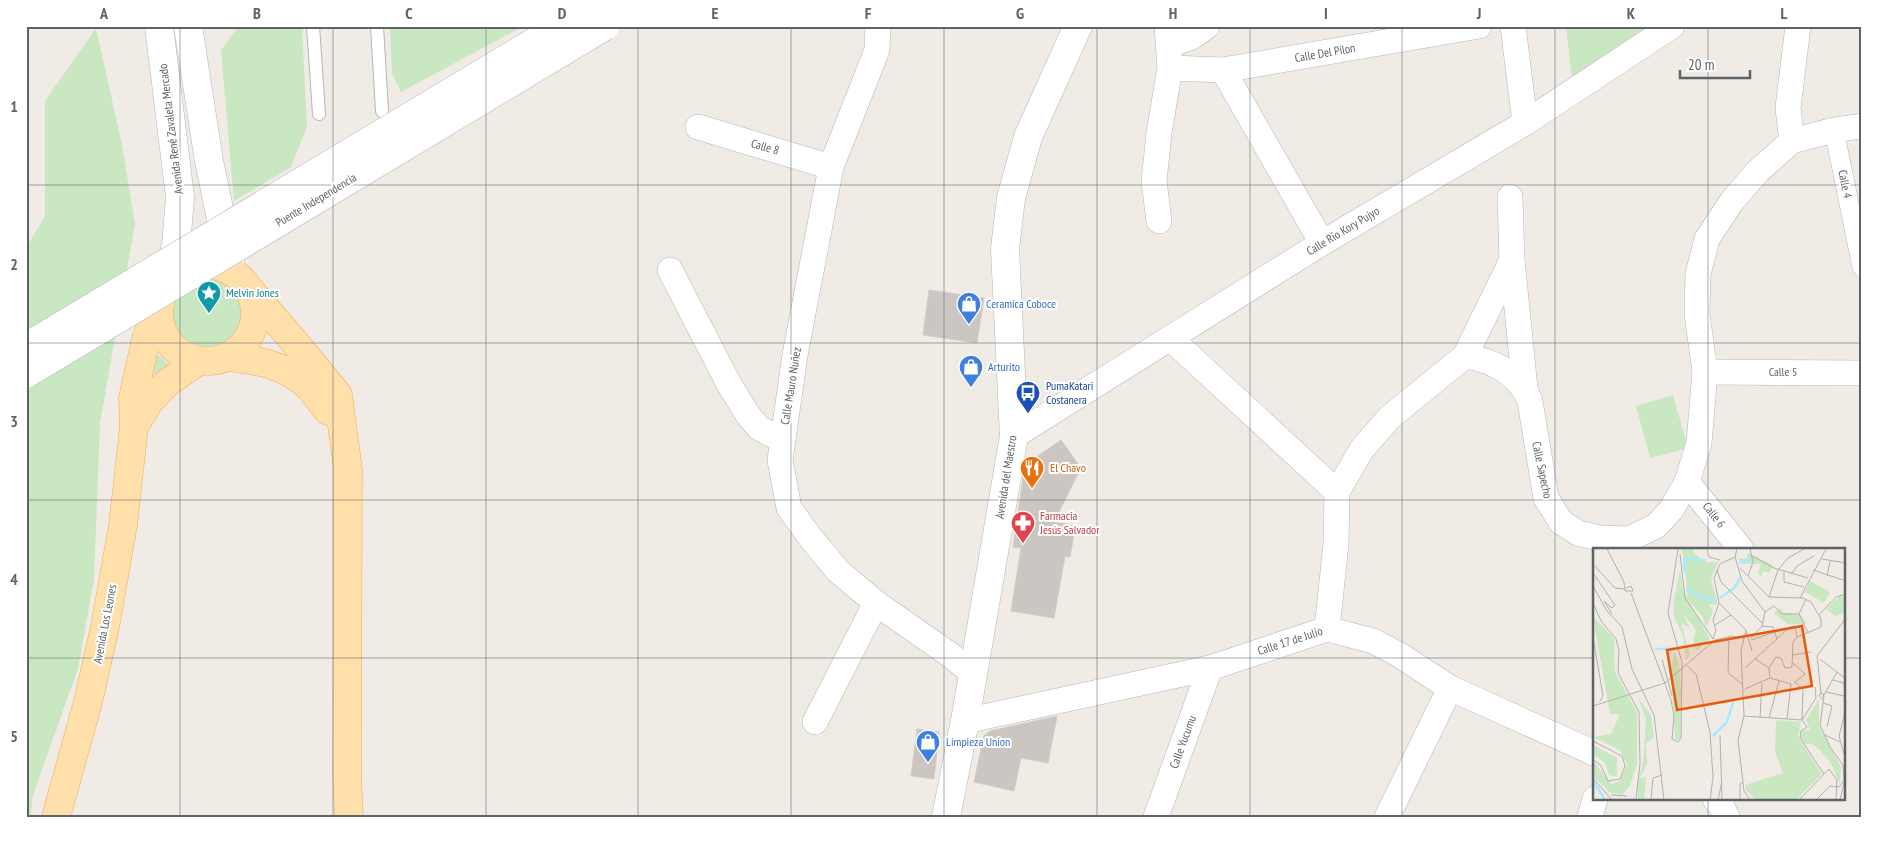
<svg xmlns="http://www.w3.org/2000/svg" width="1888" height="843" font-family="'PT Sans Narrow',sans-serif">
	<style>
		.green { fill: #c9e8c1 }
		.building { fill: #cbc6c1; stroke: #d5ccc3 }
		.lines { fill: none; stroke-linecap: round; stroke-linejoin: round }
		.service-casing { stroke: #b3b7ba; stroke-width: 14 }
		.pedestrian-casing { stroke: #b3b7ba; stroke-width: 20 }
		.minor-casing { stroke: #b3b7ba; stroke-width: 26 }
		.secondary-casing { stroke: #b2b7bb; stroke-width: 29 }
		.primary-casing { stroke: #f7a958; stroke-width: 29 }
		.service { stroke: #fff; stroke-width: 12 }
		.pedestrian { stroke: #fff; stroke-width: 19 }
		.minor { stroke: #fff; stroke-width: 25 }
		.secondary { stroke: #fff; stroke-width: 28 }
		.primary { stroke: #ffe0ab; stroke-width: 28 }
		.secondary-bridge-casing { stroke: #b2b7bb; stroke-width: 29; stroke-linecap: butt }
		.secondary-bridge { stroke: #fff; stroke-width: 28 }
		.grid { fill: none; stroke: #5d6366; stroke-width: 1; stroke-opacity: 0.55 }
		.labels { text-anchor: middle; stroke-width: 4; stroke-linejoin: round; paint-order: stroke }
		.street-label { font-size: 12px; fill: #5d6366; stroke: #fff }
		.culture-label { font-size: 12px; fill: #0d838f; stroke: #fff; text-anchor: start }
		.shop-label { font-size: 12px; fill: #366cbe; stroke: #fff; text-anchor: start }
		.transit-label { font-size: 12px; fill: #164399; stroke: #fff; text-anchor: start }
		.food-label { font-size: 12px; fill: #c56008; stroke: #fff; text-anchor: start }
		.health-label { font-size: 12px; fill: #be3a42; stroke: #fff; text-anchor: start }
		.inset-river { fill: none; stroke: #a6ebff; stroke-width: 2.5 }
		.inset-road { fill: none; stroke: #b1b1ae; stroke-width: 1 }
		.view { fill: #e8590c; fill-opacity: 0.15; stroke: #e8590c; stroke-width: 2.5 }
		.inset-edge { fill: none; stroke: #5d6366; stroke-width: 2.5 }
		.neatline { fill: none; stroke: #5d6366; stroke-width: 2 }
		.grid-label { font-size: 16px; text-anchor: middle; font-weight: bold; fill: #5d6366 }
	</style>
	<rect width="100%" height="100%" fill="#f0ebe5"/>
	<g class="green">
		<polygon points="239,26 302,26 307,127 291,167 234,201 221,50"/>
		<polygon points="390,26 524,26 401,92 392,74"/>
		<polygon points="1566,26 1681,26 1572,80"/>
		<polygon points="96,28 122,145 135,224 100,423 94,579 78,669 33,795 30,817 26,817 26,248 45,216 45,101"/>
		<circle cx="207" cy="313" r="34"/>
		<polygon points="154,351 169,365 150,377"/>
		<polygon points="1673,395 1688,448 1650,458 1636,406"/>
	</g>
	<g class="building">
		<polygon points="929,290 984,298 977,343 923,335"/>
		<polygon points="1061,440 1081,468 1054,522 1071,525 1074,534 1070,557 1065,556 1054,618 1011,611 1021,548 1013,547 1025,465"/>
		<polygon points="1057,716 1048,763 1021,758 1014,791 974,782 984,736 990,731"/>
		<polygon points="917,729 939,732 934,779 911,776"/>
	</g>
	<g class="lines">
		<defs>
			<g id="service">
				<polyline points="313,26 319,114"/>
				<polyline points="377,26 382,111"/>
			</g>
			<polyline id="pedestrian" points="1834,130 1862,267"/>
			<g id="minor">
				<polyline points="878,26 877,50 831,167 827,188 795,355 780,460 789,508 810,537 838,571 876,603 953,657 972,673"/>
				<polyline points="1513,26 1525,123"/>
				<polyline points="1169,45 1192,37 1207,26"/>
				<polyline points="1170,68 1223,70 1479,26"/>
				<polyline points="1223,70 1322,243"/>
				<polyline points="698,127 831,167"/>
				<polyline points="1792,141 1788,108 1798,26"/>
				<polyline points="1510,197 1512,260 1525,388"/>
				<polyline points="1159,221 1154,181 1159,133 1170,68 1167,26"/>
				<polyline points="670,270 729,384 748,415 759,428 782,440"/>
				<polyline points="1170,338 1337,492"/>
				<polyline points="1465,356 1512,260"/>
				<polyline points="1705,372 1862,373"/>
				<polyline points="1014,436 1322,243 1525,123 1672,26"/>
				<polyline points="1687,482 1741,549"/>
				<path d="M1327,629L1336,544L1337,492L1362,449L1390,417L1465,356C1492,360 1520,374 1530,401L1546,498L1561,522L1578,533L1599,538L1629,539L1656,526L1671,510L1687,482L1699,443L1705,372L1697,314L1698,274L1707,239L1732,201L1758,171L1792,141L1834,130L1862,126"/>
				<polyline points="965,721 1210,668 1327,629 1373,641 1398,654 1450,688 1594,753"/>
				<polyline points="815,722 876,603"/>
				<polyline points="1715,799 1722,807 1727,817"/>
				<polyline points="1156,817 1210,668"/>
				<polyline points="1387,817 1450,688"/>
				<polyline points="1590,817 1595,799"/>
			</g>
			<g id="secondary">
				<polyline points="159,26 180,197 176,246 167,277"/>
				<polyline points="188,26 209,161 232,272"/>
				<polyline points="946,817 965,721 1014,436 1005,249 1011,198 1028,137 1078,26"/>
			</g>
			<g id="primary">
				<circle cx="207" cy="313" r="48"/>
				<polyline points="250,290 308,358 338,395 348,470 347,776 349,817"/>
				<path d="M229,357C260,361 284,364 308,386C315,393 321,403 328,411"/>
				<polyline points="134,427 149,402 168,382 199,361"/>
				<polyline points="56,817 88,702 105,627 123,525 134,427 133,398 146,339 151,327 158,317"/>
			</g>
		</defs>
		<use href="#service" class="service-casing"/>
		<use href="#pedestrian" class="pedestrian-casing"/>
		<use href="#minor" class="minor-casing"/>
		<use href="#secondary" class="secondary-casing"/>
		<use href="#primary" class="primary-casing"/>
		<use href="#service" class="service"/>
		<use href="#pedestrian" class="pedestrian"/>
		<use href="#minor" class="minor"/>
		<use href="#secondary" class="secondary"/>
		<use href="#primary" class="primary"/>
		<defs>
			<g id="secondary-bridge">
				<polyline points="26,347 561,26"/>
				<polyline points="26,374 605,26"/>
			</g>
		</defs>
		<use href="#secondary-bridge" class="secondary-bridge-casing"/>
		<use href="#secondary-bridge" class="secondary-bridge"/>
	</g>
	<path class="grid" d="M180,26V817M333,26V817M486,26V817M638,26V817M791,26V817M944,26V817M1097,26V817M1250,26V817M1402,26V817M1555,26V817M1708,26V549M26,185H1862M26,343H1862M26,500H1862M26,658H1594M1844,658H1862M1708,799V817"/>
	<defs>
		<symbol id="sight-pin" viewBox="-11 -11 22 30"><path d="M0 17L-7.5 6A9.5 9.5 0 1 1 7.5 6Z" fill="#0f9aa8" stroke="#fff"/><path d="M0-6L1.8-2.2L6-1.7L2.9 1.2L3.7 5.4L0 3.3L-3.7 5.4L-2.9 1.2L-6-1.7L-1.8-2.2Z" fill="#fff"/></symbol>
		<symbol id="shop-pin" viewBox="-11 -11 22 30"><path d="M0 17L-7.5 6A9.5 9.5 0 1 1 7.5 6Z" fill="#3f7fe0" stroke="#fff"/><path d="M-5-2.5h2.3a2.7 3.5 0 0 1 5.4 0H5L5.5 6h-11ZM-1.5-2.5h3a1.5 2.3 0 0 0-3 0Z" fill="#fff"/></symbol>
		<symbol id="bus-pin" viewBox="-11 -11 22 30"><path d="M0 17L-7.5 6A9.5 9.5 0 1 1 7.5 6Z" fill="#1a4fb4" stroke="#fff"/><path d="M-5-6H5V4H4V6H2V4H-2V6H-4V4H-5ZM-3.5-4V0h7V-4ZM-3.5 1.2v1.5H-2V1.2ZM2 1.2v1.5H3.5V1.2Z" fill="#fff"/></symbol>
		<symbol id="restaurant-pin" viewBox="-11 -11 22 30"><path d="M0 17L-7.5 6A9.5 9.5 0 1 1 7.5 6Z" fill="#e8710a" stroke="#fff"/><path d="M-5-6h1v4h1v-4h1v4h1v-4h1v5L-1.5 .5V6h-2V.5L-5-1ZM5-6V6H3V1.5H1.5Q1.5-4 5-6Z" fill="#fff"/></symbol>
		<symbol id="pharmacy-pin" viewBox="-11 -11 22 30"><path d="M0 17L-7.5 6A9.5 9.5 0 1 1 7.5 6Z" fill="#e0444e" stroke="#fff"/><path d="M-2-6h4v4h4v4h-4v4h-4v-4h-4v-4h4Z" fill="#fff"/></symbol>
	</defs>
	<g fill-rule="evenodd">
		<use href="#sight-pin" x="195" y="279" width="28" height="38"/>
		<use href="#shop-pin" x="955" y="290" width="28" height="38"/>
		<use href="#shop-pin" x="957" y="353" width="28" height="38"/>
		<use href="#bus-pin" x="1014" y="379" width="28" height="38"/>
		<use href="#restaurant-pin" x="1018" y="454" width="28" height="38"/>
		<use href="#pharmacy-pin" x="1009" y="509" width="28" height="38"/>
		<use href="#shop-pin" x="914" y="728" width="28" height="38"/>
	</g>
	<g class="labels">
		<g class="street-label">
			<text transform="translate(1325 53) rotate(-10)" y="4">Calle Del Pilon</text>
			<text transform="translate(171 129) rotate(-97)" y="4">Avenida René Zavaleta Mercado</text>
			<text transform="translate(765 147) rotate(16)" y="4">Calle 8</text>
			<text transform="translate(1845 184) rotate(79)" y="4">Calle 4</text>
			<text transform="translate(316 200) rotate(-31)" y="4">Puente Independencia</text>
			<text transform="translate(1343 231) rotate(-31)" y="4">Calle Río Kory Pujyo</text>
			<text x="1783" y="376">Calle 5</text>
			<text transform="translate(791 386) rotate(-81)" y="4">Calle Mauro Nuñez</text>
			<text transform="translate(1542 470) rotate(78)" y="4">Calle Sapecho</text>
			<text transform="translate(1006 477) rotate(-81)" y="4">Avenida del Maestro</text>
			<text transform="translate(1714 515) rotate(52)" y="4">Calle 6</text>
			<text transform="translate(105 624) rotate(-79)" y="4">Avenida Los Leones</text>
			<text transform="translate(1290 641) rotate(-18)" y="4">Calle 17 de Julio</text>
			<text transform="translate(1183 742) rotate(-70)" y="4">Calle Yucumu</text>
		</g>
		<g class="culture-label">
			<text x="226" y="297">Melvin Jones</text>
		</g>
		<g class="shop-label">
			<text x="986" y="308">Ceramica Coboce</text>
			<text x="988" y="371">Arturito</text>
			<text x="946" y="746">Limpieza Union</text>
		</g>
		<g class="transit-label">
			<text x="1046" y="390">PumaKatari<tspan x="1046" dy="14">Costanera</tspan></text>
		</g>
		<g class="food-label">
			<text x="1050" y="472">El Chavo</text>
		</g>
		<g class="health-label">
			<text x="1040" y="520">Farmacia<tspan x="1040" dy="14">Jesús Salvador</tspan></text>
		</g>
	</g>
	<g transform="translate(1593 548)">
		<rect width="252" height="252" fill="#f0ebe5"/>
		<path d="M88,1H100L101,5L112,14H125L118,30L124,53V57L116,56L120,63L113,80L110,69L94,51L92,12ZM155,5L177,16L180,18L176,25L171,23L168,28L165,26L168,16H149L147,11H153ZM87,22L90,43L117,91L103,103L100,92L103,82L90,65L97,80L88,75L97,107L93,113L90,88L81,69L80,57ZM217,33L237,44L231,55L212,44ZM247,48L252,49V64L242,68L233,61ZM186,60L191,65L207,66L214,76H194L181,65ZM0,69L21,90L22,124L44,164V215L37,238L29,247L16,244L0,228V213L19,236L27,233L34,216L27,202L0,189L18,186L27,166H17ZM81,103L86,116L88,142L87,191L82,192L78,122ZM45,150L58,167L61,190L53,195L54,216L47,230L53,229L51,252H45L44,236L50,215L53,171ZM226,151V178L248,219L247,236L238,215L226,201L217,195L212,197L208,190L209,183L217,182L213,172ZM183,172L208,174L205,189L229,226L203,252H163L153,242L152,237L190,225L182,204ZM0,197L24,210V229L16,227L12,215L0,206Z" fill="#c9e8c1"/>
		<path class="inset-river" d="M147,11L148,14L155,11L159,14M92,25L91,11L113,12M93,41L117,52H123M127,50L141,40L147,30M62,101H81M120,188L134,174L140,154M1,234L12,252"/>
		<path class="inset-road" d="M14,1L31,34L32,43H40L38,38L33,40M114,1L116,9L127,12M144,1L142,9L127,16L121,30L126,55L153,82L148,103L151,168L145,192L151,243L157,252M87,6L92,50L120,91M158,7L181,20L215,30M142,9L149,33L172,64M229,11L253,15M0,16L22,40L32,41M147,20L176,49L210,50L218,54L228,71V79L204,89L200,94L199,119L192,120L188,110L183,109L176,120L177,130M124,22L128,34L170,76M220,22L253,33M191,24V34L211,39M0,25L22,57L19,60L11,53L19,66M198,26L204,18L221,8M155,28L160,14L157,1M234,28L237,13M0,38L14,63L29,79L39,121L61,167L71,252M38,45L78,152L81,168L79,191L85,194L88,190L89,114L75,65L85,1M176,49L185,22L195,10L211,1M207,50L233,1M0,55L8,73L23,91L26,103L25,125L46,164L47,216L43,250M172,64L181,58L189,66H206L215,85M206,66L213,51M226,67L243,49L253,46M122,77L138,67M169,78L180,79L184,91M197,79H202L204,89M153,83L159,103M136,88L135,125L149,136M0,89L10,148L7,153M158,90L169,78L172,64M120,91L123,82L120,72L126,55M158,92L194,80M200,107L218,104M69,111L79,148M162,111L176,120M227,111L253,131M200,115L212,126L201,135M94,118L103,126L117,184L120,229L117,252M152,120L197,79M240,132L251,135L253,155M202,134L210,142L209,172L214,179L208,183L207,190L231,226M152,141L177,130L198,136M233,144L251,148M228,145L224,108L253,70M231,147L244,124M231,148L227,177L237,199L250,217L251,235L247,252M229,149L231,147L228,145L226,148L230,152M230,155L239,158L234,179M0,158L72,135L122,92L139,88L151,90M253,161L246,188L253,213M151,168L209,172M167,170L169,135M176,170L186,133M194,171L198,136M209,172L223,150L222,139M127,187L129,252M232,187L247,194M0,193L29,208L32,218L27,231L15,233L8,218L0,211M0,230L19,252M18,247L34,248M58,252L60,230L69,227M125,252L129,233M147,252V236L150,234M206,252L236,221L244,232L243,252M223,252L237,238L246,239L251,233"/>
		<path class="view" d="M209,78L219,138L84,162L74,102Z"/>
		<rect width="252" height="252" class="inset-edge"/>
	</g>
	<rect width="1888" height="843" fill="none" stroke="#ffffff" stroke-width="55"/>
	<path d="M1680 70v8h70v-8" fill="none" stroke="#5d6366" stroke-width="2.5"/>
	<text x="1688" y="70" font-size="15" fill="#5d6366" stroke="#ffffff" stroke-width="4" paint-order="stroke">20 m</text>
	<rect x="28" y="28" width="1832" height="788" class="neatline"/>
	<g class="grid-label">
		<text x="104" y="19">A</text>
		<text x="257" y="19">B</text>
		<text x="409" y="19">C</text>
		<text x="562" y="19">D</text>
		<text x="715" y="19">E</text>
		<text x="868" y="19">F</text>
		<text x="1020" y="19">G</text>
		<text x="1173" y="19">H</text>
		<text x="1326" y="19">I</text>
		<text x="1479" y="19">J</text>
		<text x="1631" y="19">K</text>
		<text x="1784" y="19">L</text>
		<text x="14" y="112">1</text>
		<text x="14" y="270">2</text>
		<text x="14" y="427">3</text>
		<text x="14" y="585">4</text>
		<text x="14" y="742">5</text>
	</g>
</svg>
